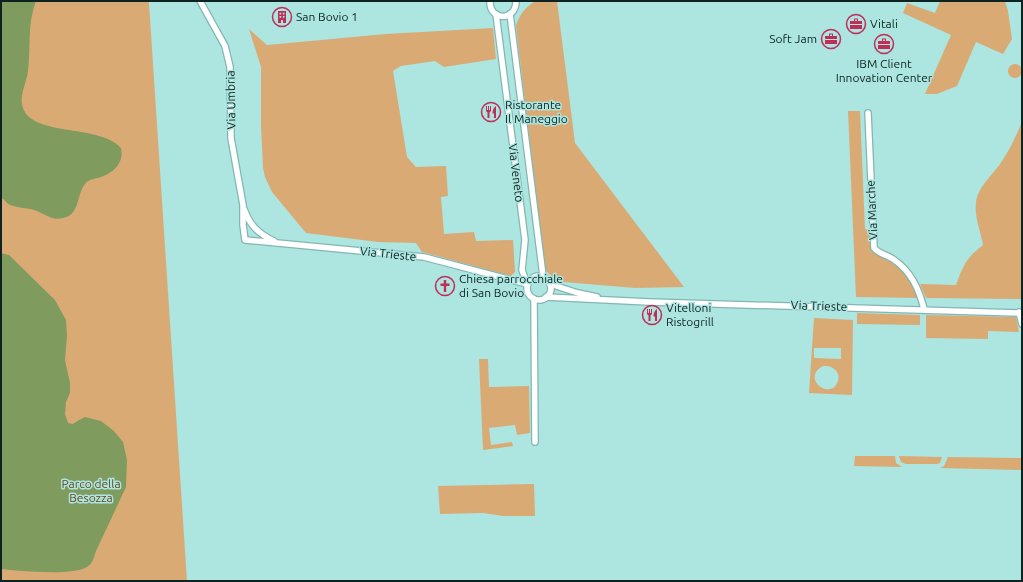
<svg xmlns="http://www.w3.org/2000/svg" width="1023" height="582" font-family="Ubuntu,sans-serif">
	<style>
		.green { fill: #daaa75; fill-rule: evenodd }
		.water { fill: #7f9c5e }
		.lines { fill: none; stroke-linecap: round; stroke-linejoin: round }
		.minor-casing { stroke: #81b7b2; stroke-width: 8 }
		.minor { stroke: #fff; stroke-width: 5.5 }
		.labels { text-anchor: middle; stroke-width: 3; stroke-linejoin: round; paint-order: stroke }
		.poi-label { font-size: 12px; fill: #0c2321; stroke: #ade5e0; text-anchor: start }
		.street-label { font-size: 12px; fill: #0c2321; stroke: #ade5e0 }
		.park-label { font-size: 12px; fill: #67461b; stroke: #ade5e0 }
	</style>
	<rect width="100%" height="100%" fill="#ade5e0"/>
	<g class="green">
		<polygon points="1,1 148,1 149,3 187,581 1,581"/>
		<path d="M536,1H557L575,143L684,287L635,288L564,282L557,281L545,270L516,26C519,15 526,6 536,1Z"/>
		<polygon points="940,1 1005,1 1008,11 1012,39 1003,54 976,42 957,86 937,94 925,94 951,35 903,13 907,3 935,13"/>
		<polygon points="493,28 496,59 444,67 435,61 401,66 393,71 407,157 416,167 446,166 448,196 441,197 444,234 474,232 476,241 513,240 515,272 511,276 422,252 416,243 378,242 306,233 272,192 265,177 263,168 261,126 261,67 249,29 267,45 386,34"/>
		<circle cx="1015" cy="71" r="7"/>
		<path d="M848,111H860L865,229L870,230L871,250C875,255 881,256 887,259C903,268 912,282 918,298L856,297Z"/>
		<path d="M1022,122V299L926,298L920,284L956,285C963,266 966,258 983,245C981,232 974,216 976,203C977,187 994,174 1002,161C1010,149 1016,136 1022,122Z"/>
		<polygon points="857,313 920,315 920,325 857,324"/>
		<polygon points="926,315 1016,317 1019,332 988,331 988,339 926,338"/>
		<path d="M814,318L853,320L852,395L809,393ZM814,348H841V359L814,358ZM823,366C832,365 841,371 838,381C831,402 800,378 823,366Z"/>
		<polygon points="479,359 488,359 489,387 529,386 530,433 517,435 515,425 489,428 491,445 512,442 513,446 483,450"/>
		<polygon points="855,456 895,456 896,463 902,467 854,466"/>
		<polygon points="899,456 942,457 940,463 937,464 906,464 901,462"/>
		<polygon points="948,457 1022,458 1022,470 940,468 944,466"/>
		<polygon points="534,484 535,516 503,516 483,513 440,514 438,486"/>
	</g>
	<g class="water">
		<path d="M1,1H36C27,24 31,47 28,71C27,81 20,94 22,104C27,138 99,123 121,148C124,162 115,172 101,177C95,179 89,179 85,184C76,196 80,215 63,218C51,221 44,213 34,210C27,208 18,208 10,205C6,203 5,199 1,198Z"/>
		<path d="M1,253L9,255L55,300L66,320L67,336L65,360L70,383V393L66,402L65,414L68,423L73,424L79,420L85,417L101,421L114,431L123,442L127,460L126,487L96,551C94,557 93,563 87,567C74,576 18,571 1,569Z"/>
	</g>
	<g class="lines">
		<defs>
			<g id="minor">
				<polyline points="200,1 225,46 230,67 231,138 243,205 243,225 245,240 424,257 527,284"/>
				<path d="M490,1C489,21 516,22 516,1"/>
				<polyline points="496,14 525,240 522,270 527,284"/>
				<polyline points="510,14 543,276"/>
				<path d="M868,113L874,248C879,254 887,255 893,259C911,271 919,289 924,309"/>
				<path d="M244,209C250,226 259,234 274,241"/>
				<circle cx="539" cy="288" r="12"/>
				<polyline points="550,284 578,293 597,297"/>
				<polyline points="546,297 649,302 1022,313"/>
				<polyline points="534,299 535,442"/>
				<polyline points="1019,312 1022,324"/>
			</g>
		</defs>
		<use href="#minor" class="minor-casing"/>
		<use href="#minor" class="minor"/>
	</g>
	<defs>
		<symbol id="building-ring" viewBox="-11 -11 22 22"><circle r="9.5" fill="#ade5e0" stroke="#be2e57" stroke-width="1.5"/><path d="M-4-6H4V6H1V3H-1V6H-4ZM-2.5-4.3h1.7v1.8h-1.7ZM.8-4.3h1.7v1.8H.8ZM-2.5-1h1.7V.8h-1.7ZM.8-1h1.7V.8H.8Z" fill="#be2e57"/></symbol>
		<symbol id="office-ring" viewBox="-11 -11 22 22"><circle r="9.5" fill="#ade5e0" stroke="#be2e57" stroke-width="1.5"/><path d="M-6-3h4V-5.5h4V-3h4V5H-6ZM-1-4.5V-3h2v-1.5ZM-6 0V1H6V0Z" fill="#be2e57"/></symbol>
		<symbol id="restaurant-ring" viewBox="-11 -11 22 22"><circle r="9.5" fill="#ade5e0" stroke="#be2e57" stroke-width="1.5"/><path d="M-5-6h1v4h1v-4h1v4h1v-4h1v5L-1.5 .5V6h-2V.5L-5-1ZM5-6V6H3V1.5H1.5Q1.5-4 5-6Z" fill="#be2e57"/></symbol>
		<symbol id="church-ring" viewBox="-11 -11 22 22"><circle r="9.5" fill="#ade5e0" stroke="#be2e57" stroke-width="1.5"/><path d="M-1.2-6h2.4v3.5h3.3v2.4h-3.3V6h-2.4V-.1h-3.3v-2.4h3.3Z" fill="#be2e57"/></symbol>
	</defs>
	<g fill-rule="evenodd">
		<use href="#building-ring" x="271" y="6" width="22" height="22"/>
		<use href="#office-ring" x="845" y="13" width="22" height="22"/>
		<use href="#office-ring" x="820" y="28" width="22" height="22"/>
		<use href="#office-ring" x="873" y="33" width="22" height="22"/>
		<use href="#restaurant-ring" x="480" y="101" width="22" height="22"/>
		<use href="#church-ring" x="434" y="275" width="22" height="22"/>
		<use href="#restaurant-ring" x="641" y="304" width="22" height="22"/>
	</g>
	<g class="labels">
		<g class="poi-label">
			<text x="296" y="21">San Bovio 1</text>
			<text x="870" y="28">Vitali</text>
			<text x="817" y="43" text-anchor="end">Soft Jam</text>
			<text x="884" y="68" text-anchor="middle">IBM Client<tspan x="884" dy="14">Innovation Center</tspan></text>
			<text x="505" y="109">Ristorante<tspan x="505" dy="14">Il Maneggio</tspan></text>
			<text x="459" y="283">Chiesa parrocchiale<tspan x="459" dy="14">di San Bovio</tspan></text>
			<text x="666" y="312">Vitelloni<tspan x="666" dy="14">Ristogrill</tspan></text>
		</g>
		<g class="street-label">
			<text transform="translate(231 100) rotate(-91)" y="4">Via Umbria</text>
			<text transform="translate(516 173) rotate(83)" y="4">Via Veneto</text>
			<text transform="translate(872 210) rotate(-93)" y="4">Via Marche</text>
			<text transform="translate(388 254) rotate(6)" y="4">Via Trieste</text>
			<text transform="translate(819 306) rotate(2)" y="4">Via Trieste</text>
		</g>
		<g class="park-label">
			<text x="91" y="488">Parco della<tspan x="91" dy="14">Besozza</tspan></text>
		</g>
	</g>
	<rect width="1023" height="582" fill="none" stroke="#0c2321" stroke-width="4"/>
</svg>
